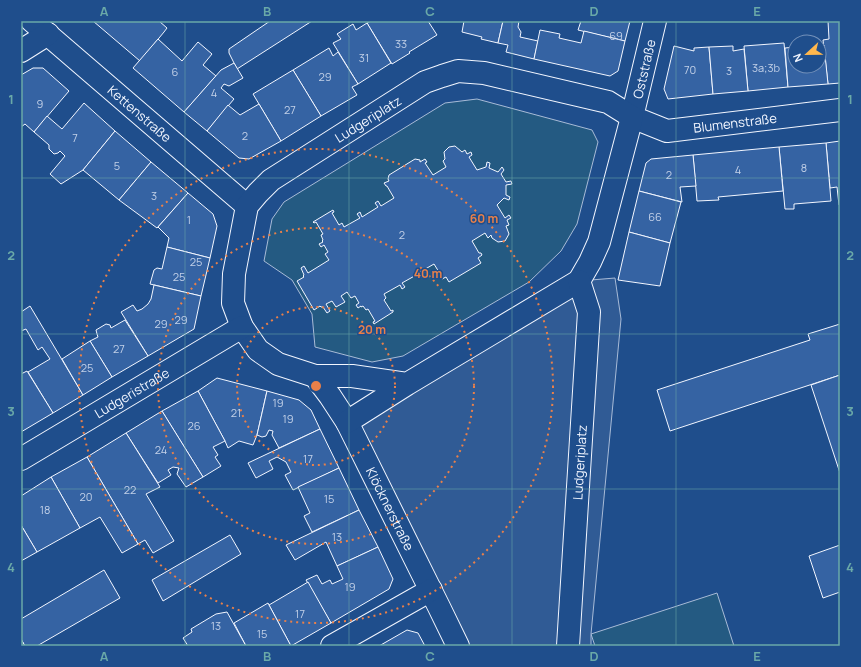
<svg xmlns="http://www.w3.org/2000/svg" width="861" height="667" font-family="Manrope,sans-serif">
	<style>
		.green { fill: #245a82; stroke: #a8bbd7 }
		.parking { fill: #305b95; stroke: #a8bbd7 }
		.building { fill: #3563a3; stroke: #f2f6ff }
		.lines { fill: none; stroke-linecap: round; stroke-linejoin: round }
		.minor-casing { stroke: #f2f6ff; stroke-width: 24 }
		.minor { stroke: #1f4e8c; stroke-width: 22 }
		.grid { fill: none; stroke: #6aa9a8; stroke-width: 1; stroke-opacity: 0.55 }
		.ring { fill: none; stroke: #ea8049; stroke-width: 2; stroke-dasharray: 2 4 }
		.labels { text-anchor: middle; stroke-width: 3; stroke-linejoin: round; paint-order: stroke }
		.number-label { font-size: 11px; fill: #c3d1e8 }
		.street-label { font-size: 13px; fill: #f2f6ff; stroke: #1f4e8c }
		.centre { fill: #ea8049; stroke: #1f4e8c; stroke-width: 2 }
		.ring-label { font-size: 12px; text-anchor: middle; font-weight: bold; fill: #ea8049; stroke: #1f4e8c; stroke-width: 3; stroke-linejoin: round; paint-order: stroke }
		.neatline { fill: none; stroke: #6aa9a8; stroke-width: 1.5 }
		.grid-label { font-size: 13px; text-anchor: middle; font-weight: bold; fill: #6aa9a8 }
	</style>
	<rect width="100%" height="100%" fill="#1f4e8c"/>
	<g class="green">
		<polygon points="477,99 592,130 598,142 577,224 561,251 529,282 403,356 372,362 315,347 312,314 292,280 264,261 272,219 284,202 445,103"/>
		<polygon points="717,593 734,646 595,646 591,634"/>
	</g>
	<polygon class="parking" points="615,278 621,319 591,634 591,646 458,646 347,422 579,281"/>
	<g class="building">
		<polygon points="93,21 159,21 167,28 164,32 140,61"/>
		<polygon points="270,21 312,21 237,69 229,53 229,49"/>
		<polygon points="371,21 428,21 437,35 409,52 410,53 392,64 367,23"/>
		<polygon points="464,21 503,21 498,43 481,39 482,37 462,32"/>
		<polygon points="503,21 519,21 518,27 521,32 520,37 538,41 534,59 506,52 508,45 498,43"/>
		<polygon points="581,21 630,21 625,41 578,30"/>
		<polygon points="828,21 840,21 840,83 828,84 823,40 829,39"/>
		<polygon points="367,23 391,63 358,84 333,43 341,39 337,34 353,24 356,30"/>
		<polygon points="540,30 560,34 559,38 581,43 584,31 625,41 618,71 610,76 534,59"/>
		<polygon points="158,39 182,61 198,42 212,54 203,65 216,76 184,112 133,68"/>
		<polygon points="784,43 788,87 748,91 744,46"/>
		<polygon points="819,45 824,45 828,84 788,87 785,48 795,47 795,66 819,66"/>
		<polygon points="674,46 694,51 694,48 709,47 713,94 668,99 664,89"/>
		<polygon points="733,46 733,51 744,49 748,91 713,94 709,47"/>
		<polygon points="329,48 333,56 338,52 358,84 352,87 357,95 321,116 293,70"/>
		<polygon points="234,63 243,78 229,86 224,84 221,88 234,99 207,131 184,112 221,70"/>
		<polygon points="33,68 43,68 69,91 34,132 25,124 21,127 21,75"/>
		<polygon points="293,70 321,116 281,141 253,94"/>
		<polygon points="84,103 115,131 83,170 61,184 50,174 65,156 60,151 58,153 54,154 49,149 49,145 34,132 47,116 62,129"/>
		<polygon points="259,104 281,141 249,159 239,158 207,131 228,105 240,115"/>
		<polygon points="115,131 151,162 119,200 83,170"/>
		<polygon points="840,141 840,205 839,205 837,187 830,188 826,143"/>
		<polygon points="826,143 831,201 794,204 794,209 785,209 779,147"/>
		<polygon points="455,146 462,152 465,150 467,154 471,152 472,155 469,157 477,170 486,167 487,162 490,163 489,168 498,172 502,167 504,170 501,174 506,182 511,181 512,184 506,185 506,195 510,197 509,200 504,198 497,205 505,218 509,215 511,218 507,220 509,225 506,226 509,234 505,241 498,242 492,238 491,235 488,238 485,233 472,241 479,253 481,253 482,255 478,258 481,263 449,282 446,277 442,279 440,277 442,277 434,264 420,272 423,276 420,278 418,274 402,283 405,287 402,289 400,285 384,294 386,298 384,300 391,311 393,310 393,312 374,324 373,322 375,321 368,309 366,310 363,306 361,307 361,306 358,308 356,305 359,303 355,296 351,298 347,292 341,296 345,302 336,307 332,301 326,304 330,311 327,313 323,307 321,307 320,306 314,310 297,281 304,277 303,276 304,275 301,268 304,266 308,273 329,260 325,254 328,252 324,245 321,247 319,244 323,242 322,241 323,240 321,235 323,234 316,222 314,223 313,222 333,210 334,212 332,213 339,225 342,223 344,227 360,218 357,214 360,212 362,217 378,207 375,203 378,201 381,206 394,198 387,186 386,186 384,183 389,181 388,179 389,175 415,159 420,160 420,162 425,159 427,162 425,163 433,175 446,167 443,161 445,159 444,152 449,147"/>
		<polygon points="779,147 783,191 718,197 719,200 697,201 693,155"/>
		<polygon points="693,155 696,186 680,187 682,202 639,191 646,163 651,159"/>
		<polygon points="151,162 188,193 157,228 119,200"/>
		<polygon points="639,191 681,202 670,243 629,232"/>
		<polygon points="188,193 213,214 217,226 210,258 167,247 169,238 158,227"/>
		<polygon points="629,232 670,243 660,286 618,280"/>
		<polygon points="167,247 210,258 201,296 150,284 154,270 157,268 162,269"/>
		<polygon points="154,285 201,296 194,329 148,356 121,312 133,305 137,311 142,309 148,304 151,299"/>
		<polygon points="30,306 83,395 53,413 28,372 50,359 42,347 38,350 26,329 21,331 21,312"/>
		<polygon points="125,320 148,356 112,377 90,341 98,337 97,334 96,330 106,324 110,325 111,328"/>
		<polygon points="840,324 840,375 670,431 657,390 810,340 808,334"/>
		<polygon points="90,341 112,377 83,395 62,359"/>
		<polygon points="27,371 53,413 21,432 21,374"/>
		<polygon points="840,375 840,473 811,385"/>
		<polygon points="217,378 267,391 257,435 253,445 239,441 228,448 225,441 198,391"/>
		<polygon points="198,391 225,441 213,447 218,455 215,457 221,466 203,477 162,411"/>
		<polygon points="267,391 299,400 311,410 320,429 279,448 272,435 273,431 269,430 266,436 262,437 257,435"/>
		<polygon points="162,411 203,477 186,487 177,474 179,468 173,467 168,470 171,475 158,483 126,433"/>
		<polygon points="320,429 339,468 293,490 285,475 291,472 286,462 277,457 269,461 273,469 256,478 248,463"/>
		<polygon points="126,433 160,487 146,494 174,541 153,553 145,540 138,544 87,457"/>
		<polygon points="87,457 138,544 122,553 100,517 80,528 51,477"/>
		<polygon points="339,468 359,510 312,532 304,516 310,513 298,487"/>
		<polygon points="51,477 80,528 37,552 21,525 21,496"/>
		<polygon points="359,510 378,547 337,566 326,542 295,560 286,545"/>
		<polygon points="21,525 37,552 21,561"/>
		<polygon points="230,535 241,554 163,601 152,580"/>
		<polygon points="840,545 840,592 823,598 809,556"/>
		<polygon points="378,547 393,579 389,589 331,623 306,580 317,575 322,584 330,580 332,584 343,579 337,566"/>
		<polygon points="104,570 120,598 37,646 25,646 21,639 21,619"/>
		<polygon points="308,582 331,623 291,646 269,605"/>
		<polygon points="268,603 269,605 291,646 246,646 234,623"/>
		<polygon points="227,612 246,646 188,646 183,638 192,632 191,629 216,614"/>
		<polygon points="407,630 418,633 425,646 379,646"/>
		<polygon points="21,639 25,646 21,646"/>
	</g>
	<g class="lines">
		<defs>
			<g id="minor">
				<path id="s1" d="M32,21L247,206"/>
				<path id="s2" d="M655,21L632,117L667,131L840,110"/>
				<polyline points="21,51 48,34"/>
				<path id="s3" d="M315,376L330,396L347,422L439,607L458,646"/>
				<polyline points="347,422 407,384 579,281 590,262 599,242 632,117 608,102 484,73 458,71 442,76 425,82 271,180 258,193 247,206 234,274 233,303 242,327 258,350 278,364 315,376 352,376 407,384"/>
				<path id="s4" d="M21,459L242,327"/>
				<polyline points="332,646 431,590"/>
				<path id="s5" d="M568,646L589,312L579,281"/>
			</g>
		</defs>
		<use href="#minor" class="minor-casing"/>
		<use href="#minor" class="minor"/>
	</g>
	<path class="grid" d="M185,21V646M349,21V646M512,21V646M676,21V646M21,178H840M21,334H840M21,489H840"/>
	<g class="ring">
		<circle cx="316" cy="386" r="79"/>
		<circle cx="316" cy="386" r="158"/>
		<circle cx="316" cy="386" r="237"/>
	</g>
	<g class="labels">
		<g class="number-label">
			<text x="616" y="40">69</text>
			<text x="401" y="48">33</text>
			<text x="364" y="62">31</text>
			<text x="766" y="72">3a;3b</text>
			<text x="690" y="74">70</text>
			<text x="729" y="75">3</text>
			<text x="175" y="76">6</text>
			<text x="325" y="81">29</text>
			<text x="214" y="97">4</text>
			<text x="40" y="108">9</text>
			<text x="290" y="114">27</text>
			<text x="245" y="140">2</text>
			<text x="75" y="142">7</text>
			<text x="117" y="170">5</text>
			<text x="804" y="172">8</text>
			<text x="738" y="174">4</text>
			<text x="669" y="179">2</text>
			<text x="154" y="200">3</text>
			<text x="655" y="221">66</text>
			<text x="189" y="224">1</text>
			<text x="402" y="239">2</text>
			<text x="196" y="266">25</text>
			<text x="179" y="281">25</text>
			<text x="181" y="324">29</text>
			<text x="161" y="328">29</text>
			<text x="119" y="353">27</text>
			<text x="87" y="372">25</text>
			<text x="278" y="407">19</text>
			<text x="236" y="417">21</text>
			<text x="288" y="423">19</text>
			<text x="194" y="430">26</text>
			<text x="161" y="454">24</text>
			<text x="308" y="463">17</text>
			<text x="130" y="494">22</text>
			<text x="86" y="501">20</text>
			<text x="329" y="503">15</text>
			<text x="45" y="514">18</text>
			<text x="337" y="541">13</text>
			<text x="350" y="591">19</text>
			<text x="300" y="618">17</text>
			<text x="216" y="630">13</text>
			<text x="262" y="638">15</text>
		</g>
		<g class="street-label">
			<text transform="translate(644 69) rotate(-77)" y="5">Oststraße</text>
			<text dy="5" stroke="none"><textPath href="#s1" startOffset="142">Kettenstraße</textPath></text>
			<text transform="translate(368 119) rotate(-32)" y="5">Ludgeriplatz</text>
			<text dy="5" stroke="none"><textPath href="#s2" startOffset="205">Blumenstraße</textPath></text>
			<text dy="5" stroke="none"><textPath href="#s4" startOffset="129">Ludgeristraße</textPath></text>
			<text dy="5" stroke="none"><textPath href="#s5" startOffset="184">Ludgeriplatz</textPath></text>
			<text dy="5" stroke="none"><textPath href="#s3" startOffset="153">Klöcknerstraße</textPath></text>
		</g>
	</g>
	<circle cx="316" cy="386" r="6" class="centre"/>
	<g class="ring-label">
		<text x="484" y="223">60 m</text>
		<text x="428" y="278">40 m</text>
		<text x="372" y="334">20 m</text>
	</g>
	<rect width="861" height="667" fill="none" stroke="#1f4e8c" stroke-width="44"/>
	<g transform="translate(807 54) rotate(248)"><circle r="19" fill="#1f4e8c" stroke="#7391ba"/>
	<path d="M0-3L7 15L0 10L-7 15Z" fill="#ffb74d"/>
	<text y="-6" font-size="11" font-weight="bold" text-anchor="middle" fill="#f2f6ff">N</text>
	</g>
	<rect x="22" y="22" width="817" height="623" class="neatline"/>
	<g class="grid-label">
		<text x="104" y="16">A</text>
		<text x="267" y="16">B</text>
		<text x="430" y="16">C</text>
		<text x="594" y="16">D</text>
		<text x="757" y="16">E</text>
		<text x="11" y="104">1</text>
		<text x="850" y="104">1</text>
		<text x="11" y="260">2</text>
		<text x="850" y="260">2</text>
		<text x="11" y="416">3</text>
		<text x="850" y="416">3</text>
		<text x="11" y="572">4</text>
		<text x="850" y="572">4</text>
		<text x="104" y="661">A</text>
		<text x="267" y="661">B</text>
		<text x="430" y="661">C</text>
		<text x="594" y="661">D</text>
		<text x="757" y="661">E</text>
	</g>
</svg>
